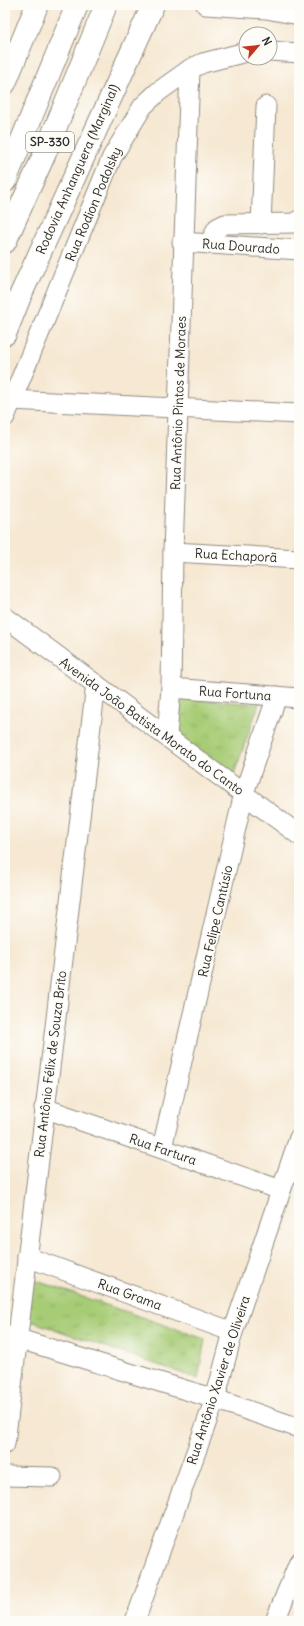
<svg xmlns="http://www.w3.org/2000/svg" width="304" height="1626" font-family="Delius,sans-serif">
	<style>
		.grass { fill: url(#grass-tufts); stroke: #697c50 }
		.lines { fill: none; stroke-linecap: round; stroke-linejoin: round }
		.minor-casing { stroke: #908a7e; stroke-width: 21 }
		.highway-casing { stroke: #908a7e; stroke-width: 24 }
		.minor { stroke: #fff; stroke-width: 19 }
		.highway { stroke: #fff; stroke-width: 22 }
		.labels { text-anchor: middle; stroke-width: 3.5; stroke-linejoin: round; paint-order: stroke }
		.shield { fill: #fdfcf7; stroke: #6a6a68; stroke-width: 1 }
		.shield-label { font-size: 12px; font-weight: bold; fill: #2b2b2b }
		.street-label { font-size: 13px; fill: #2b2b2b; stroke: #fdfcf7 }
	</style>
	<defs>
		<pattern id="grass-tufts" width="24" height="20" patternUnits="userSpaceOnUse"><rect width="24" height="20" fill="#a7cc76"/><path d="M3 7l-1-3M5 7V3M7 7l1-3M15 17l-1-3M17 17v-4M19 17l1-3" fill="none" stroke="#90af66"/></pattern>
	</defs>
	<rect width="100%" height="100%" fill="#fdfcf7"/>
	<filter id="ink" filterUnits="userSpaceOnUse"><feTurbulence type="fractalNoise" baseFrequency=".025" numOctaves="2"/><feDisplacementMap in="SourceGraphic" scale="8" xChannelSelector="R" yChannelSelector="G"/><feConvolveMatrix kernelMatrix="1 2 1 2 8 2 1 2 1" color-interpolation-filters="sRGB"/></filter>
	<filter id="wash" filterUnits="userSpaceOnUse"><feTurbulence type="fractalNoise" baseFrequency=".012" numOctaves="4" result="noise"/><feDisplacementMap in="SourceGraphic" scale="16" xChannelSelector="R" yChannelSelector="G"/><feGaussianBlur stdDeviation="0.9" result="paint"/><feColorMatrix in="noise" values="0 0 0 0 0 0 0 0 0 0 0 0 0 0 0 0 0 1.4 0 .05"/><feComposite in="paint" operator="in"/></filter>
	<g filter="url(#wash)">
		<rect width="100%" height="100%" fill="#f6e8d2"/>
		<g class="grass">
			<polygon points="175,698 259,704 233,777 174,733"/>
			<polygon points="31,1279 205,1339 198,1379 28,1320"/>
		</g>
	</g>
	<g filter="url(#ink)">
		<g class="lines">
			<defs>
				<g id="minor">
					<polyline points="206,5 266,9 299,15"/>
					<polyline points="270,51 299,53"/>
					<polyline points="261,224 266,106"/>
					<polyline points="182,242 299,250"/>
					<polyline points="209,244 217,228 225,224 294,223 299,220"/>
					<polyline points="11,400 299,414"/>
					<polyline points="5,417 112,157 143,106 158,92 190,69 203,63 246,52"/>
					<polyline points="173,552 299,559"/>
					<polyline points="5,617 299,835"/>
					<polyline points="171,688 299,698"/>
					<polyline points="167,736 171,688 173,552 190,69"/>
					<polyline points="44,1108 281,1190"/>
					<polyline points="162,1148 244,793 277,696"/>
					<polyline points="27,1257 233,1332"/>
					<polyline points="6,1335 215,1399 299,1428"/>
					<polyline points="5,1444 96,684"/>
					<polyline points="5,1476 52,1477"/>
					<polyline points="135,1621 215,1399 233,1332 299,1138"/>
					<polyline points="275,1621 299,1562"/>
				</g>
				<g id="highway">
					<polyline points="5,83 37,5"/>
					<polyline points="5,181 77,5"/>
					<polyline points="5,242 45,153 106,5"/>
					<polyline points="5,334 21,294 153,5"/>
				</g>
			</defs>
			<use href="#minor" class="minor-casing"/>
			<use href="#highway" class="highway-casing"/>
			<use href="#minor" class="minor"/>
			<use href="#highway" class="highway"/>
		</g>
	</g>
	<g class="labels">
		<rect class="shield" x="26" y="132" width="48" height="20" rx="3"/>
		<g class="shield-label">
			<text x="50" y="146">SP-330</text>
		</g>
		<g class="street-label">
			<text transform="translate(77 169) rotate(-66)" y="5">Rodovia Anhanguera (Marginal)</text>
			<text transform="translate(93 204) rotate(-67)" y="5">Rua Rodion Podolsky</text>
			<text transform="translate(241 246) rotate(4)" y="5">Rua Dourado</text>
			<text transform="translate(178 403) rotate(-88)" y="5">Rua Antônio Pintos de Moraes</text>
			<text transform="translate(236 555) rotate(3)" y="5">Rua Echaporã</text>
			<text transform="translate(235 693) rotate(4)" y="5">Rua Fortuna</text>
			<text transform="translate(152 726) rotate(36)" y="5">Avenida João Batista Morato do Canto</text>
			<text transform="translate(215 921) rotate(-77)" y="5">Rua Felipe Cantúsio</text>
			<text transform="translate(50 1064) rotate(-83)" y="5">Rua Antônio Félix de Souza Brito</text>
			<text transform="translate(163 1149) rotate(19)" y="5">Rua Fartura</text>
			<text transform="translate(130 1294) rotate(20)" y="5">Rua Grama</text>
			<text transform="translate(218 1380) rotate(-72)" y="5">Rua Antônio Xavier de Oliveira</text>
		</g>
	</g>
	<rect width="304" height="1626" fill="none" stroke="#fdfcf7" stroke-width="20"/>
	<g transform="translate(258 46) rotate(62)"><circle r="19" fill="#fdfcf7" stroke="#a9a8a5"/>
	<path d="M0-3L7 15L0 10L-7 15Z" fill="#c8321e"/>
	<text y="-6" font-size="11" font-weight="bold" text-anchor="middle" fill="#2b2b2b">N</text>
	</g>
</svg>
